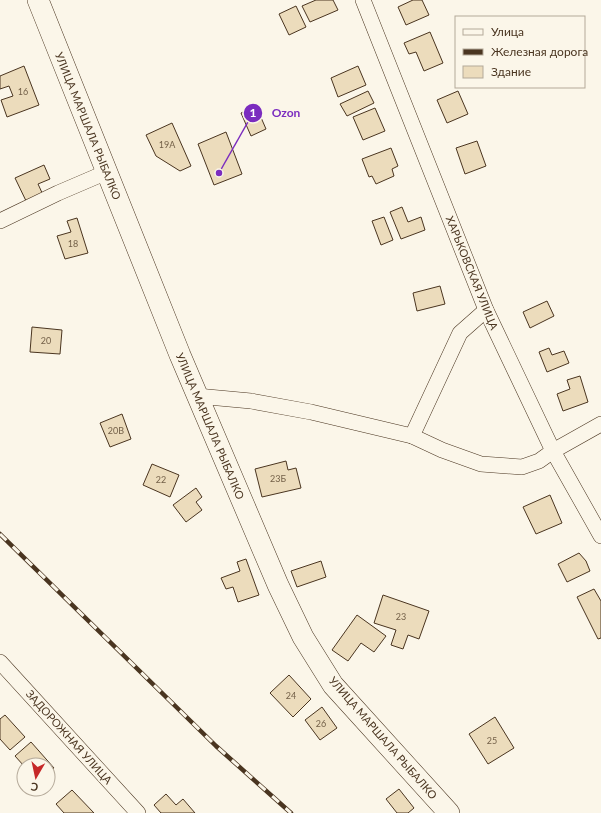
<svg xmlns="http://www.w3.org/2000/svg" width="601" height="813" font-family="Lato,sans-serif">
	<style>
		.building { fill: #ecdcbc; stroke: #4a3520 }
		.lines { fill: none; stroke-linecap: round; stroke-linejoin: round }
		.street-casing { stroke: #4a3520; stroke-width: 16 }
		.secondary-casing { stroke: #4a3520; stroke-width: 22 }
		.street { stroke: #fbf6e9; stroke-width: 15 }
		.secondary { stroke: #fbf6e9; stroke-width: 21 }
		.rail-casing { stroke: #4a3520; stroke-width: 4.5 }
		.rail { stroke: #fbf6e9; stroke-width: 3; stroke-dasharray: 9; stroke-linecap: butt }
		.labels { text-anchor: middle; stroke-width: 3; stroke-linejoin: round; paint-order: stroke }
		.number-label { font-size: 9px; fill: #725f47 }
		.street-label { font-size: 11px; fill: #4a3520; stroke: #fbf6e9 }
		.leader { fill: none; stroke: #7b2cbf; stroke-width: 1.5 }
		.callout-dot { fill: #7b2cbf; stroke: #fbf6e9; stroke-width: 1.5 }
		.mark-label { font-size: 12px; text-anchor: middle; font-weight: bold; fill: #fff }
		.callout-label { font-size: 12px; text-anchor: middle; font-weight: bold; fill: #7b2cbf; stroke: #fbf6e9; stroke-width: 3; stroke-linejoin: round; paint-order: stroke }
	</style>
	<rect width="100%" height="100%" fill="#fbf6e9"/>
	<g class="building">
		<polygon points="316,0 333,0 338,10 310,22 302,6"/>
		<polygon points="413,0 422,0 429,15 406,25 398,7"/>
		<polygon points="296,6 306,27 289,35 279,14"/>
		<polygon points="430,32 443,63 424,71 416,52 409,54 404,43"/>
		<polygon points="24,66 39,105 7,117 1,100 13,96 9,86 0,89 0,76"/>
		<polygon points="358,66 366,85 338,97 331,78"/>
		<polygon points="368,91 374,103 347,116 340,104"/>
		<polygon points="458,91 468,114 447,123 437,100"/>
		<polygon points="256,106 266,129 251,136 241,113"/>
		<polygon points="375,108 385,131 363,140 353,117"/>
		<polygon points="172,123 191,166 180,171 156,156 146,135"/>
		<polygon points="226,132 242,174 214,185 198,144"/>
		<polygon points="477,141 486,166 465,174 456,148"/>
		<polygon points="391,148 398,166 392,169 394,176 376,184 372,176 369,177 362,159"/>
		<polygon points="44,165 50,179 38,184 44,197 28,205 15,178"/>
		<polygon points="402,207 408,222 421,217 425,230 401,239 390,212"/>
		<polygon points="384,217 393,240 381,245 372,221"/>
		<polygon points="77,218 88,253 65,259 57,236 71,232 67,221"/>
		<polygon points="440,286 445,304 417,311 413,293"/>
		<polygon points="547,301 554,316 530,328 523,312"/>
		<polygon points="32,327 62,330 60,354 30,352"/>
		<polygon points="549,348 552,355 564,351 569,363 547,372 539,352"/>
		<polygon points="580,376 588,402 563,411 557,394 570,389 567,380"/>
		<polygon points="122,414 131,439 110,447 100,423"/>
		<polygon points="286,461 288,470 296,468 301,488 262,497 255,469"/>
		<polygon points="152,464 179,475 170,497 143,485"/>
		<polygon points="196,488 202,497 196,502 202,510 186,522 173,505"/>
		<polygon points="550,495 562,523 536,534 523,507"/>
		<polygon points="579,553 586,561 590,571 567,582 558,564"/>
		<polygon points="246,559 259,595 238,602 233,587 226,589 221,578 240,571 237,562"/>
		<polygon points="321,561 326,577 297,587 291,571"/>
		<polygon points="594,589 601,601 601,638 598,639 577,597"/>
		<polygon points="383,595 429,611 419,639 408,635 403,649 391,645 396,630 374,623"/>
		<polygon points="357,615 386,636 374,652 361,643 348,661 332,650"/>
		<polygon points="289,675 311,699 293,717 270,693"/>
		<polygon points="322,707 337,728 320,740 305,720"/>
		<polygon points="5,715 25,737 10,750 0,739 0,719"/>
		<polygon points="495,717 514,748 488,764 469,734"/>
		<polygon points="31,742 54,768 48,773 48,765 24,765 24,766 15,756"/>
		<polygon points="399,789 414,808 408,813 397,813 386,799"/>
		<polygon points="72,790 94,813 64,813 56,804"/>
		<polygon points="166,794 176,805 183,799 195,813 161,813 154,805"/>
	</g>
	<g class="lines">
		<defs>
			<g id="street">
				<polyline points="363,0 486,310 553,451 601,536"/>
				<polyline points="0,221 58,193 107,172"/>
				<polyline points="197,396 251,401 311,412 412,436 442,450 481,464 522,467 539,461 553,451 601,424"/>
				<polyline points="412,436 460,333 486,310"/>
				<polyline points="0,662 138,813"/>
			</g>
			<polyline id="secondary" points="38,0 180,355 278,585 303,637 333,685 449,813"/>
		</defs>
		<use href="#street" class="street-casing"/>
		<use href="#secondary" class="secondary-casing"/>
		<use href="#street" class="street"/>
		<use href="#secondary" class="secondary"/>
		<defs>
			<polyline id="rail" points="0,534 216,746 291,813"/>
		</defs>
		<use href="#rail" class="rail-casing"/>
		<use href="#rail" class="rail"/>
	</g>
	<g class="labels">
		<g class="number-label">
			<text x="23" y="95">16</text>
			<text x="167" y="148">19А</text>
			<text x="73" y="247">18</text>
			<text x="46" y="344">20</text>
			<text x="116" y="434">20В</text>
			<text x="278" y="482">23Б</text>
			<text x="161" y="483">22</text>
			<text x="401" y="620">23</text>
			<text x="291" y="699">24</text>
			<text x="321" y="727">26</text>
			<text x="492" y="744">25</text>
		</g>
		<g class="street-label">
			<text transform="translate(88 126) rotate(68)" y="4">УЛИЦА МАРШАЛА РЫБАЛКО</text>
			<text transform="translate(472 273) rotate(68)" y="4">ХАРЬКОВСКАЯ УЛИЦА</text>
			<text transform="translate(210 426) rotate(67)" y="4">УЛИЦА МАРШАЛА РЫБАЛКО</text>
			<text transform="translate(69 737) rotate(48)" y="4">ЗАДОРОЖНАЯ УЛИЦА</text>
			<text transform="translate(383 738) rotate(49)" y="4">УЛИЦА МАРШАЛА РЫБАЛКО</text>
		</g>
	</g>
	<path class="leader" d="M219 173L253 113"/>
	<g class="callout-dot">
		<circle cx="219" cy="173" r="4"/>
		<circle cx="253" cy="113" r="10"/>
	</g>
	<g class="mark-label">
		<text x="253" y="117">1</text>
	</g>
	<g class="callout-label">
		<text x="286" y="117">Ozon</text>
	</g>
	<rect x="455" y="16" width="130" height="72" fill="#fbf6e9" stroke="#b4a999"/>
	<rect x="463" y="29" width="20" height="6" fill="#fbf6e9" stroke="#b4a999"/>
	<text x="491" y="36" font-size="12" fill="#4a3520">Улица</text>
	<rect x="463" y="49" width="20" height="6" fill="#4a3520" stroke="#b4a999"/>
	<text x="491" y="56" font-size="12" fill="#4a3520">Железная дорога</text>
	<rect x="463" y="66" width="20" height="12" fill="#ecdcbc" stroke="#b4a999"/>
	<text x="491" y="76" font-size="12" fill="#4a3520">Здание</text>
	<g transform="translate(36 777) rotate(189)"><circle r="19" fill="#fbf6e9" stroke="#b4a999"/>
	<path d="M0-3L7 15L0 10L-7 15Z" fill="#c62828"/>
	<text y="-6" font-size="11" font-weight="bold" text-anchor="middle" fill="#4a3520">С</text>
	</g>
</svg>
